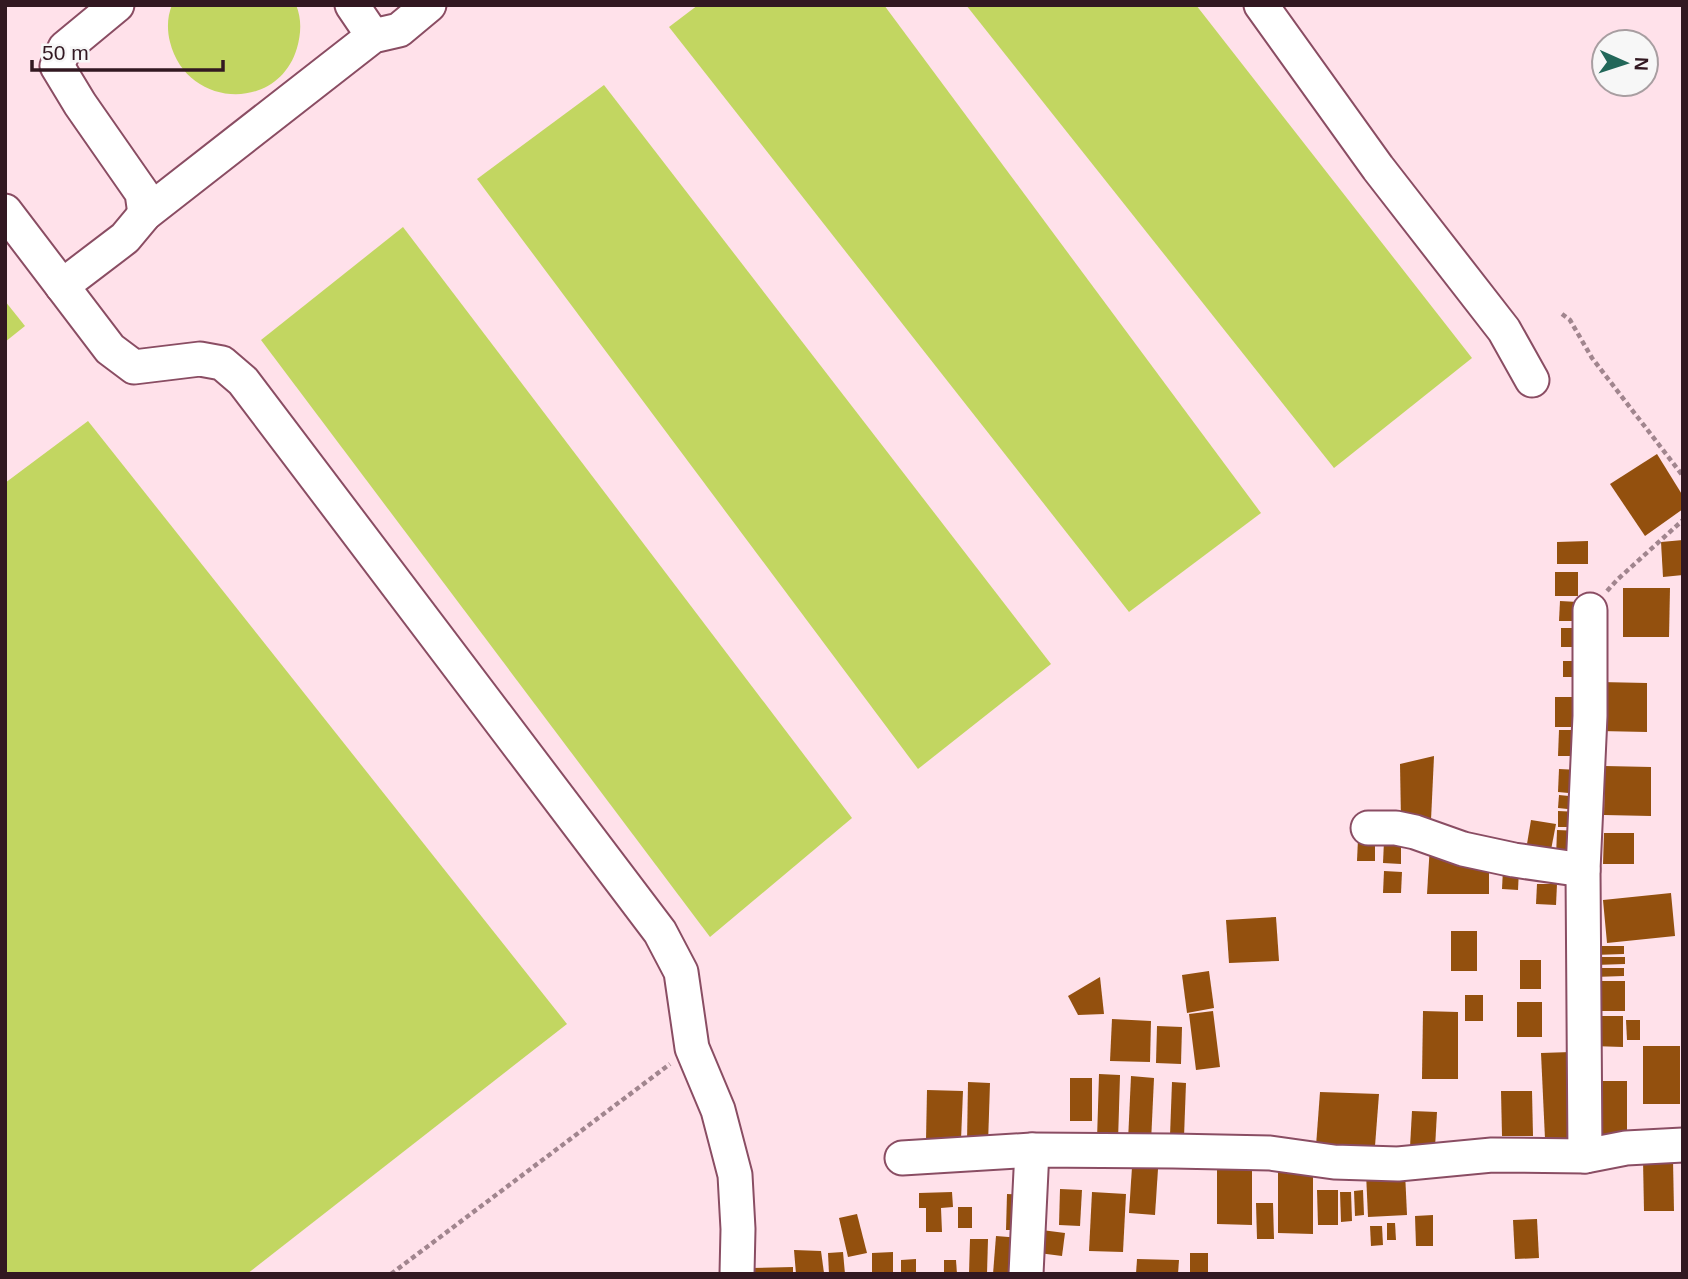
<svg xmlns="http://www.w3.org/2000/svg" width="1688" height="1279" font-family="Helvetica,sans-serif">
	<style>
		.water { fill: #c2d661 }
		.building { fill: #93500e }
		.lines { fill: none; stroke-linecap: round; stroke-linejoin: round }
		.minor-casing { stroke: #8a4d63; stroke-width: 37 }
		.path { stroke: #a1858e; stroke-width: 4.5; stroke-dasharray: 5 3.5; stroke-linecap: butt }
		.minor { stroke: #fff; stroke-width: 33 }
	</style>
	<rect width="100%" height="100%" fill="#ffe1ea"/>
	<g class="water">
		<path d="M172,5H296C302,19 301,34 297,48C278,113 186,108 170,42C167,30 167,17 172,5Z"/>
		<polygon points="698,5 884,5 1261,513 1129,612 669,27"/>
		<polygon points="966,5 1196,5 1472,358 1334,468"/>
		<polygon points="604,85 1051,664 918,769 477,179"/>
		<polygon points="403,227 852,818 710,937 261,340"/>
		<polygon points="5,301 25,326 5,342"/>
		<polygon points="88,421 567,1024 247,1274 5,1274 5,483"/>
	</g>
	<g class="building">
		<polygon points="1657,454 1683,496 1683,509 1645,536 1610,484"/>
		<polygon points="1683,540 1683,575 1663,577 1661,542"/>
		<polygon points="1588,541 1588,564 1557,564 1557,542"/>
		<rect x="1555" y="572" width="23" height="24"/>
		<polygon points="1623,588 1670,588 1669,637 1623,637"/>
		<polygon points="1560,601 1578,602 1578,621 1559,621"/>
		<rect x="1561" y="628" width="16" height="19"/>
		<rect x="1563" y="661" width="14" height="16"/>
		<polygon points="1600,682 1647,683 1647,732 1600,731"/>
		<polygon points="1555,697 1582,697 1583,727 1555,727"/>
		<polygon points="1559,730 1582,730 1581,756 1558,756"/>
		<polygon points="1434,756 1431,820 1401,821 1400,764"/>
		<polygon points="1605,766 1651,767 1651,816 1604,815"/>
		<polygon points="1559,769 1579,770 1579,794 1558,792"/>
		<polygon points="1559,795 1579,797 1577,810 1558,808"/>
		<polygon points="1558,811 1579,812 1578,827 1558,827"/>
		<polygon points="1531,820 1556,824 1550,855 1526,850"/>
		<polygon points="1557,830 1580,831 1579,861 1556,858"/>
		<polygon points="1604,833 1634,833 1634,864 1603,864"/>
		<polygon points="1358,839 1375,840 1375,861 1357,861"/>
		<polygon points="1384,841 1401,842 1401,864 1383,863"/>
		<polygon points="1430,844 1489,864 1489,894 1427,894"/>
		<polygon points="1503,869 1519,869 1518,890 1502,889"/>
		<polygon points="1384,871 1402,872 1401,893 1383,893"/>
		<polygon points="1537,884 1557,884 1556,905 1536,904"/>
		<polygon points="1671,893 1675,936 1607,943 1603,900"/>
		<polygon points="1276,917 1279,961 1229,963 1226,920"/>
		<rect x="1451" y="931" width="26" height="40"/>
		<polygon points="1594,946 1624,946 1624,954 1594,955"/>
		<polygon points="1595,957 1625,957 1625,964 1595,965"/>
		<rect x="1520" y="960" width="21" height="29"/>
		<polygon points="1594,968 1624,968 1624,976 1594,977"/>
		<polygon points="1209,971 1214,1008 1187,1013 1182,975"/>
		<polygon points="1100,977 1104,1014 1078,1015 1068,996"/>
		<rect x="1594" y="981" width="31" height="30"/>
		<rect x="1465" y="995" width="18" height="26"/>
		<rect x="1517" y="1002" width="25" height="35"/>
		<polygon points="1213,1011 1220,1067 1196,1070 1189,1014"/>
		<polygon points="1423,1011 1458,1012 1458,1079 1422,1079"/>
		<polygon points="1593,1016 1623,1016 1623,1047 1592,1046"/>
		<polygon points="1112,1019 1151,1021 1150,1062 1110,1061"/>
		<polygon points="1626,1020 1640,1020 1640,1040 1627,1040"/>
		<polygon points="1157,1026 1182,1027 1181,1064 1156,1063"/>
		<rect x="1643" y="1046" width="37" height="58"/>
		<polygon points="1571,1052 1574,1139 1545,1139 1541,1053"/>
		<polygon points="1099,1074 1120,1075 1118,1141 1097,1140"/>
		<polygon points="1131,1076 1154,1078 1151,1142 1128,1141"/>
		<rect x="1070" y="1078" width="22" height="43"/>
		<rect x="1597" y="1081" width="30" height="57"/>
		<polygon points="968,1082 990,1083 988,1144 967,1143"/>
		<polygon points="1172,1082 1186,1083 1184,1137 1170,1136"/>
		<polygon points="927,1090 963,1091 961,1140 926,1140"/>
		<polygon points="1501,1091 1532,1091 1533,1136 1502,1136"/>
		<polygon points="1320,1092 1379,1094 1375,1146 1316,1146"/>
		<polygon points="1412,1111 1437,1112 1435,1148 1410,1147"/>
		<polygon points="1217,1157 1252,1157 1252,1225 1217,1224"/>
		<polygon points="1643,1160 1673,1160 1674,1211 1644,1211"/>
		<polygon points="1278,1166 1313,1166 1313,1234 1278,1233"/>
		<polygon points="1132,1167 1158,1169 1155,1215 1129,1213"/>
		<polygon points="1405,1172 1407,1215 1368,1217 1366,1173"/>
		<polygon points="1060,1189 1082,1190 1080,1226 1059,1225"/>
		<polygon points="1317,1190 1338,1190 1338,1225 1318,1225"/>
		<polygon points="1363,1190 1364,1215 1355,1216 1354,1191"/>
		<polygon points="952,1192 953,1207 941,1208 942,1232 926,1232 926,1208 919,1208 919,1193"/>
		<polygon points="1092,1192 1126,1194 1123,1252 1089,1251"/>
		<polygon points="1340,1192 1351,1192 1352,1221 1341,1222"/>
		<polygon points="1007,1194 1025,1195 1024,1230 1006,1230"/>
		<polygon points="1256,1203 1273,1203 1274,1239 1257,1239"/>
		<rect x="958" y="1207" width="14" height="21"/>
		<polygon points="857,1214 867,1253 848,1257 839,1218"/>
		<polygon points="1433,1215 1433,1246 1416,1246 1415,1216"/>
		<polygon points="1537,1219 1539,1258 1515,1259 1513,1220"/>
		<polygon points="1387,1223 1395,1223 1396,1240 1387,1240"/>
		<polygon points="1370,1226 1382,1226 1383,1245 1371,1246"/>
		<polygon points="1034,1229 1065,1233 1062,1256 1031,1252"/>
		<polygon points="996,1236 1021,1238 1019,1274 993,1274"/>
		<polygon points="970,1239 988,1239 987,1274 969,1274"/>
		<polygon points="794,1250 821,1251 824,1273 796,1274"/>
		<polygon points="843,1252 845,1274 829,1274 828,1253"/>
		<polygon points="893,1252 893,1274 872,1274 872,1253"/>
		<rect x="1190" y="1253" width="18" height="21"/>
		<polygon points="916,1259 916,1274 901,1274 901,1260"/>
		<polygon points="1137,1259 1179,1260 1178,1274 1136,1274"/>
		<polygon points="944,1260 956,1260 957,1274 944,1274"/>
		<polygon points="793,1267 793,1274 751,1274 751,1268"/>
	</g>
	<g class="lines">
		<defs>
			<g id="minor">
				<polyline points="117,5 65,48 57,66 80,104 142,193 145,214"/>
				<polyline points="352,5 373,36"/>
				<polyline points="1261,5 1378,168 1504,330 1532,380"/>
				<polyline points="5,211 110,349 134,367 200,359 222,363 243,381 660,932 681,972 692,1048 718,1110 735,1175 738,1229 737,1274"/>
				<polyline points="62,286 125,238 145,214 373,36 399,30 429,5"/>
				<polyline points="1368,828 1396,828 1415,832 1463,849 1514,860 1583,870"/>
				<polyline points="1585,1156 1583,870 1590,716 1590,610"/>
				<polyline points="902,1158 1032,1150 1173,1151 1270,1153 1334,1162 1398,1164 1492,1155 1585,1156 1626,1148 1683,1145"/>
				<polyline points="1026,1274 1032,1150"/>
			</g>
		</defs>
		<use href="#minor" class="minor-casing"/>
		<g class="path">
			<polyline points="1562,314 1570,320 1592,358 1683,476"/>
			<polyline points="1607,591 1618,579 1683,520"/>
			<polyline points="391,1274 670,1064"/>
		</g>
		<use href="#minor" class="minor"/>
	</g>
	<rect width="1688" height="1279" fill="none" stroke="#321821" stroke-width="14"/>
	<g transform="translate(1625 63) rotate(93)"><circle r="33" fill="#f7f7f7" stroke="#a89ea1" stroke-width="2"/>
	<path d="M0-5L12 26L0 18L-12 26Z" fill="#226759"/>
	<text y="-10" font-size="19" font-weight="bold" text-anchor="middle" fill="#321821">N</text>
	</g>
	<path d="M32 60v10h191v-10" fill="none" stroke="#321821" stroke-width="3.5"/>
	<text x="42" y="60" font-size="21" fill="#321821" stroke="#f7f7f7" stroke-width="5" paint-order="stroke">50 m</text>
</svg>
